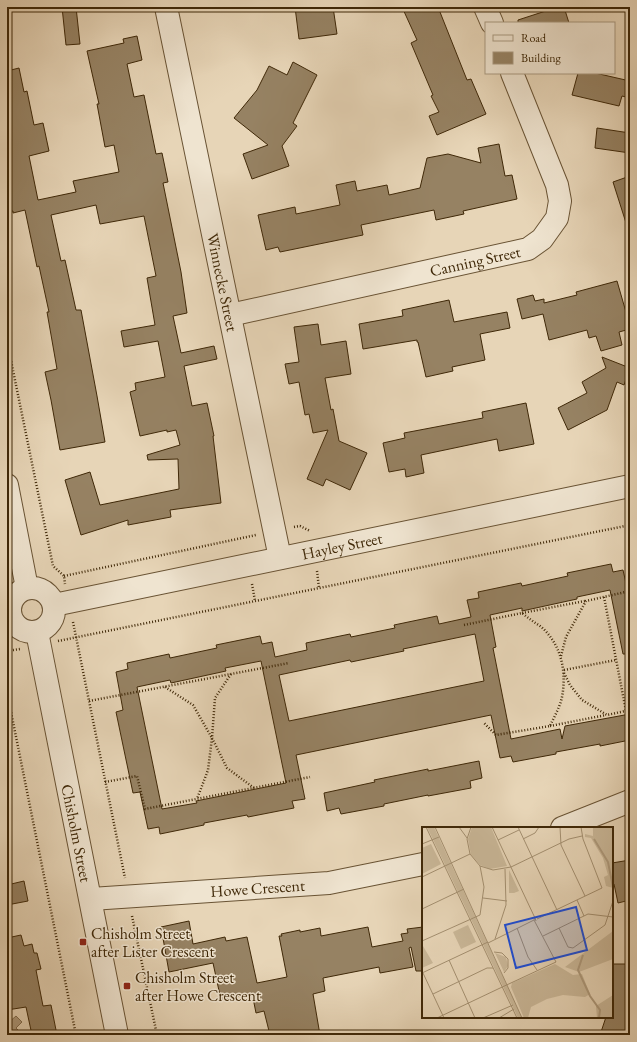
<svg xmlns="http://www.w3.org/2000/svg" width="637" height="1042" font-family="'EB Garamond',serif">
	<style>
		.water { fill: #ae9a7c; stroke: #826c4e }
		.building { fill: #968263; stroke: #3f2808; fill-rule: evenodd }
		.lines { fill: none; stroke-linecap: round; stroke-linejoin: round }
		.minor-casing { stroke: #695334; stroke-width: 24 }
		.path { stroke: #3f2808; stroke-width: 2.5; stroke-dasharray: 1 2; stroke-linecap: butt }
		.minor { stroke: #efe4d0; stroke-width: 22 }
		.poi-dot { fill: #8f2418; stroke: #efe4d0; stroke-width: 1.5 }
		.labels { text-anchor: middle; stroke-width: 3; stroke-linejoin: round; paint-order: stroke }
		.street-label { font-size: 16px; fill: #3f2808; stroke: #efe4d0 }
		.poi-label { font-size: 16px; fill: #3f2808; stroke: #efe4d0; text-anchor: start }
		.inset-river { fill: none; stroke: #ae9a7c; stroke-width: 2 }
		.inset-road { fill: none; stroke: #a49071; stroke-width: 1 }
		.view { fill: #1d4ed8; fill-opacity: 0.15; stroke: #1d4ed8; stroke-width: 2 }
		.inset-edge { fill: none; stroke: #3f2808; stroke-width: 2 }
	</style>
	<rect width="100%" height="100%" fill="#e7d5b7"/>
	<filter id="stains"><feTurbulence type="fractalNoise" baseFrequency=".005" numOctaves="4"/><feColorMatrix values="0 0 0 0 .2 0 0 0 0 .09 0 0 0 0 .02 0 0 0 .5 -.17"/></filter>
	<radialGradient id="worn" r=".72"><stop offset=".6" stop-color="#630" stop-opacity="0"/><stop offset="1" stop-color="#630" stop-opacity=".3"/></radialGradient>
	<polygon class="water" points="16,1016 22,1022 16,1028 18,1030 12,1035 10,1032 7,1035 7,1024"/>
	<g class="building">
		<polygon points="62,7 76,7 80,44 66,45"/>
		<polygon points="295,7 333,7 337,34 299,39"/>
		<polygon points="402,7 438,7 467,80 471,79 486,114 437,135 429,116 439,112 431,96 433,95 411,43 417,40"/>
		<polygon points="558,7 564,7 569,23 518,23 518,20"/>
		<polygon points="137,36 142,60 127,64 134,97 144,95 156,154 162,153 168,182 163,183 181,272 187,313 173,316 181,353 214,346 217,359 184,366 192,406 207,403 214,436 213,436 221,503 170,510 171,517 128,525 128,520 81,535 65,480 90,472 100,505 179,489 178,459 148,460 147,455 180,445 176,430 167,432 167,430 140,436 130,392 136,390 135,383 165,377 158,341 124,347 121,331 155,325 147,278 156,276 144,216 100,224 96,205 51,215 61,261 65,260 76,310 81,310 97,396 105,442 60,450 51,400 45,372 57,369 47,312 49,312 39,266 37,267 25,210 13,213 13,211 7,212 7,197 10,197 7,182 7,71 19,68 24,92 27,91 34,125 43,123 49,151 29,156 38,200 76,192 73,181 119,172 114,145 105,147 97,104 99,104 87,51 124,43 123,39"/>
		<polygon points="293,62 317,75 293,123 297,126 282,146 289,166 252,179 243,154 268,145 234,118 257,90 269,66 287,75"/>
		<polygon points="578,73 595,73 630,81 630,98 622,96 619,106 572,95"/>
		<polygon points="597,128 630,133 630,153 595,148"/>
		<polygon points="499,144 505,176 512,175 517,199 463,211 464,214 436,220 434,210 361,225 363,235 280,252 278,247 266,250 258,215 295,207 296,214 340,205 336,185 355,181 357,191 387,185 389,195 420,188 427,158 448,154 481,163 478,148"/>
		<polygon points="630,176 630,226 627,226 613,182"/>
		<polygon points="617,281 630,326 630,329 619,332 622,345 601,351 596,336 589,338 587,330 549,340 543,314 522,319 517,299 533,295 535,301 544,299 544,303 577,295 576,292"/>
		<polygon points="449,300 454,322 507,312 510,328 480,334 485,360 452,367 453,371 426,377 418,342 417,342 417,340 363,349 359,324 403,316 402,310"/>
		<polygon points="318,324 321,345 346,341 351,374 325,378 331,410 333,409 339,441 367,453 350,490 326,479 323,486 307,479 328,430 313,433 309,414 305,415 299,382 289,384 285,364 299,362 294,327"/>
		<polygon points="602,357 630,368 624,385 617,382 607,410 568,430 558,408 587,393 582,382 606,368"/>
		<polygon points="526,403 534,444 499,451 497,439 421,455 424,473 406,477 405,469 389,472 383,443 405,438 404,433 483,418 482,412"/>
		<path d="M611,564L613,572L623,570L630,601V654H623L610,590L577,597V599L522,611V608L490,615L496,647L493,648L511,739L560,729L562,739L565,726L630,714V740L600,746V744L556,752V754L513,762L511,756L500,758L491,715L296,755L305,799L292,801L294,808L248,817L247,815L204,823V825L160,834L159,827L148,829L140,792L133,793L116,712L123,710L116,672L128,669L127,663L169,654L170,658L217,648L216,645L260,636L262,644L272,642L275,657L307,650L306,643L350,634L351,637L395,628L394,625L437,616L439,624L471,617L467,600L479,598L478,592L521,583L522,586L568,576L567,573ZM475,634L484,681L289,721L279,675L350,660L351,662L404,651L403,649ZM261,661L286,783L196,801L197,803L162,809L137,687L170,680L171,683L226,671L225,668Z"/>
		<polygon points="479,761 482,778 470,781 471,788 428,796 428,795 384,804 384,806 341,814 339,808 327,811 324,793 375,782 374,780 428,769 428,771"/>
		<polygon points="630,860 630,900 618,903 614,884 612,884 612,863"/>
		<polygon points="24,881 28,901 7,905 7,885"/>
		<polygon points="189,921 193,944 225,937 226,941 247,937 257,983 287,977 279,936 282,936 281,934 300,930 300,932 320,928 321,936 368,927 372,947 403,941 401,934 408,933 407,929 423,927 423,971 416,971 411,947 409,948 413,967 380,973 379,967 323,978 325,991 313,994 320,1035 270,1035 264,1011 256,1013 252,993 221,1000 213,963 169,972 161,927"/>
		<polygon points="21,935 24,946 32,944 34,953 37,953 41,969 36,970 43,1006 51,1005 57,1035 32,1035 26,1007 7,1010 7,938"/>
		<polygon points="612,964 630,964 630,1035 600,1035 606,1017 612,1017"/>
	</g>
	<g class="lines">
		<defs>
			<g id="minor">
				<path id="s1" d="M166,7L280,558"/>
				<polyline points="485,7 492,23"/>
				<path id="s2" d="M230,315L528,249L542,239L557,218L560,201L557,185L512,73"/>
				<polyline points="7,485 27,588"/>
				<circle cx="32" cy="610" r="22"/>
				<path id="s3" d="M54,605L630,486"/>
				<path id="s4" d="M37,632L117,1035"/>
				<polyline points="562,828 630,801"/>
				<path id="s5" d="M91,899L329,883L423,864"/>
			</g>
		</defs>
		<use href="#minor" class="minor-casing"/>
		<g class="path">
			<polyline points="7,341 53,566 64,576 65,584"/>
			<polyline points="294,527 300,526 310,531"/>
			<polyline points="317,571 319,588"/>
			<polyline points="64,576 256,535"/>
			<polyline points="252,584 255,601"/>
			<polyline points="604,597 626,711"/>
			<polyline points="522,613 585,601"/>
			<polyline points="73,622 125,878"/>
			<path d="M464,625L522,613C528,618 534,622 540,626C561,643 567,671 562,697C560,707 554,717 550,726L496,735L484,723"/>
			<polyline points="58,641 630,525"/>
			<polyline points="7,651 20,649"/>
			<polyline points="561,656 566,637 586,601 630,591"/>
			<polyline points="564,670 616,660"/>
			<polyline points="564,673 570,685 582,700 607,715 630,710"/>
			<polyline points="231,674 215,698 212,738 227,768 254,788"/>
			<polyline points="165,687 193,705 212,738 208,770 197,799"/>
			<polyline points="7,692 76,1035"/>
			<polyline points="89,701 289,663"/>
			<polyline points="550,726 606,715"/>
			<polyline points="105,782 137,776 145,809 310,777"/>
			<polyline points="132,916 157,1035"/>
		</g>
		<use href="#minor" class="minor"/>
	</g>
	<g class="poi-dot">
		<rect x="79" y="938" width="8" height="8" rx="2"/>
		<rect x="123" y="982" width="8" height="8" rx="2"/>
	</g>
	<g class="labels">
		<g class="street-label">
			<text dy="6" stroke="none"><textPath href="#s2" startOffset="251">Canning Street</textPath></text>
			<text dy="6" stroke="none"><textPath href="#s1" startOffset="281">Winnecke Street</textPath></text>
			<text dy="6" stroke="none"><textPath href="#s3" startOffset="294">Hayley Street</textPath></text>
			<text dy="6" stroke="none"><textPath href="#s4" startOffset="205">Chisholm Street</textPath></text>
			<text dy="6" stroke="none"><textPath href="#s5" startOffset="167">Howe Crescent</textPath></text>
		</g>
		<g class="poi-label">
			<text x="91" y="939">Chisholm Street<tspan x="91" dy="18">after Lister Crescent</tspan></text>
			<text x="135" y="983">Chisholm Street<tspan x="135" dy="18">after Howe Crescent</tspan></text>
		</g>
	</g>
	<g transform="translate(422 827)">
		<rect width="191" height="191" fill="#e7d5b7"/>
		<path d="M5,0H12L100,191H96ZM50,0H69L85,39L68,42L58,38L49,28L46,12ZM171,0H191V61L184,59L182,50L186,48L181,31L169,11L163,10V7L171,9ZM9,17L19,37L0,47V21ZM87,43L97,64L92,66H87ZM46,98L54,115L39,122L31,105ZM191,104V132L157,145L143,140ZM1,119L11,136L0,141V120ZM73,126L84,130L86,139L82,145ZM133,137L151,148L160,147L168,167L163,170L141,168L125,172L109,180L106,191H102L89,160L90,156ZM191,168V191H175L174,179Z" fill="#cab899"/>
		<path class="inset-river" d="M172,12L186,35L191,60M161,128L156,143L168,169L178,183L177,191"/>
		<path class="inset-road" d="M4,0L95,191M13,0L100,191M37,0L45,11M49,0L45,12L48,27L58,39L71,43L89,40L147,12L160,9M70,0L113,91M96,0L135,83M138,0L139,18L163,69M101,12L113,6L117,0M76,13L97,3M0,17L17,10M0,50L48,27M61,71L85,74M155,73L162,89M0,82L42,62M115,92L180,61L161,12L159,0M95,101L106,130L115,143M137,101L146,120L151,121L183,98L191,74M121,109L166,87L191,90M73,112L84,78L83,42M0,114L58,88L62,60L58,39M66,116L112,93M72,125L80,126L86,132V141L82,146M27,133L53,191M0,146L66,115M1,146L22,191M76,162L134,135L112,93L113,91L114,94M11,167L65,141H71M15,191L76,162M61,191L91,178M77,191L92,182"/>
		<path class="view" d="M154,80L165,123L94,141L83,98Z"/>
		<rect width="191" height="191" class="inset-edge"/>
	</g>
	<rect width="637" height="1042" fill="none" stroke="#e7d5b7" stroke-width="24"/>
	<rect x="8" y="8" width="621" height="1026" fill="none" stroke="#3f2808" stroke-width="2"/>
	<rect x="12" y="12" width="613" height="1018" fill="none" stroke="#3f2808"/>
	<rect x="485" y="22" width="130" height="52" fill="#efe4d0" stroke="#a99980"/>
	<rect x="493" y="35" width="20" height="6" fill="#efe4d0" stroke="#a99980"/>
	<text x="521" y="42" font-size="12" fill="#3f2808">Road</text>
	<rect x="493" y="52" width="20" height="12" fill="#968263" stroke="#a99980"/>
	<text x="521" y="62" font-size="12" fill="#3f2808">Building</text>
	<rect width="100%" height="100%" filter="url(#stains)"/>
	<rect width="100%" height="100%" fill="url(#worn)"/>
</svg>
